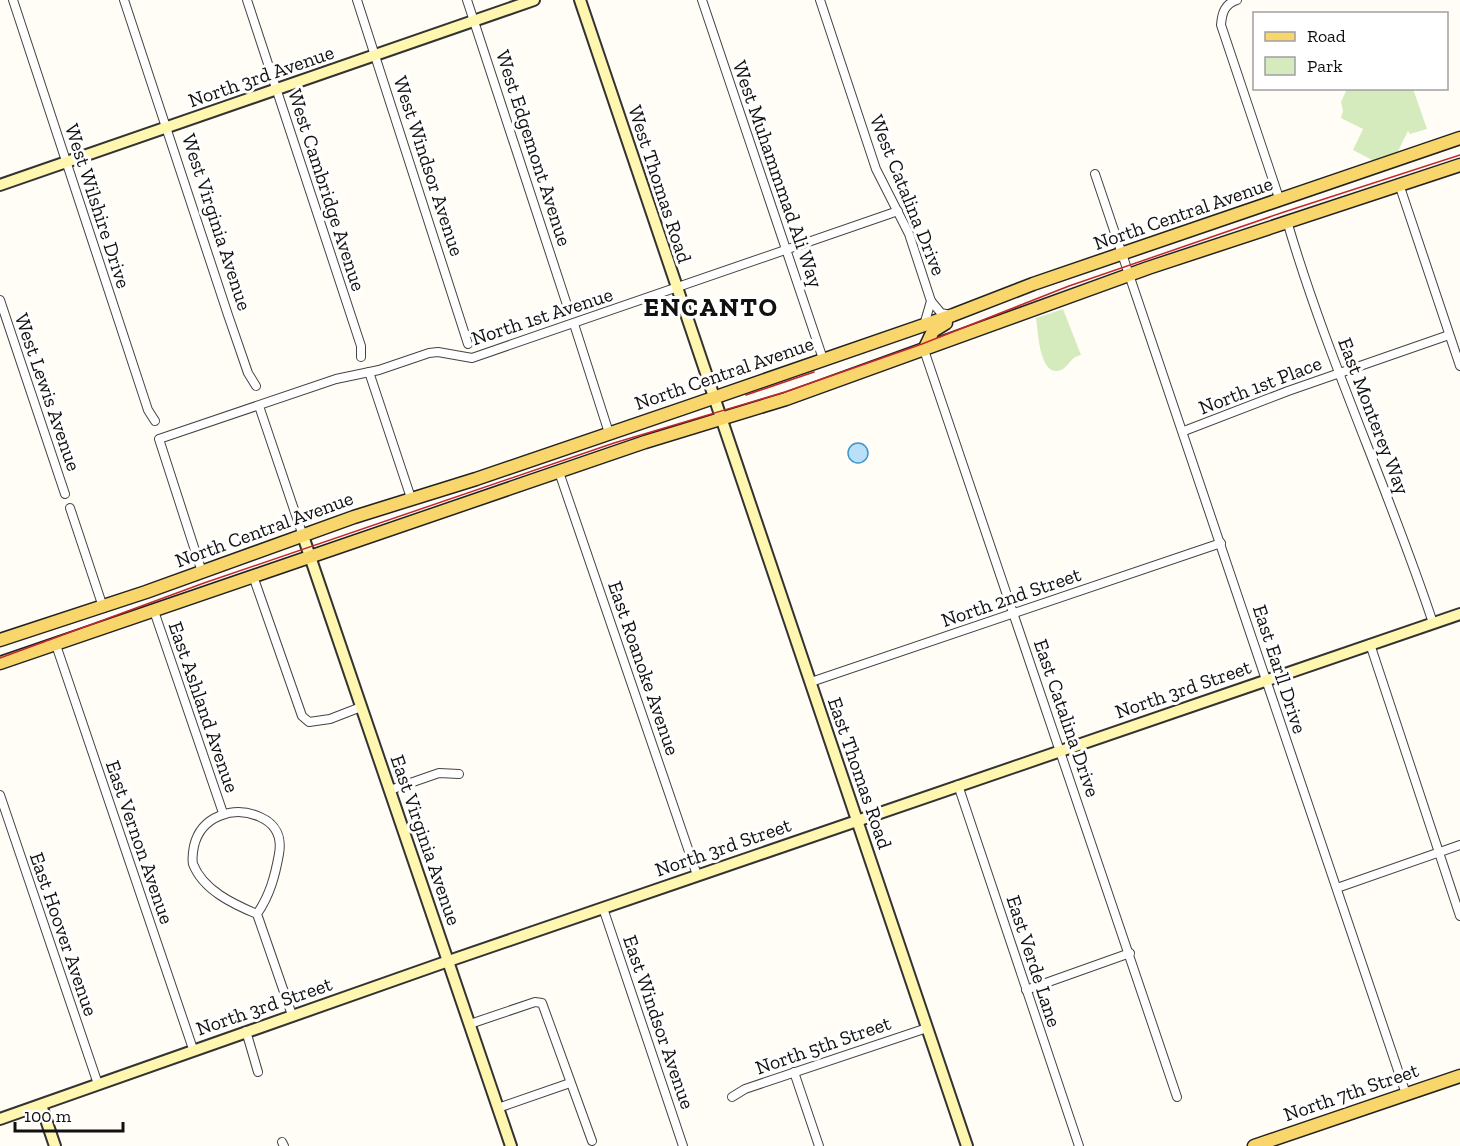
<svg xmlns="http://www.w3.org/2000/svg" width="1460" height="1146" font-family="'Zilla Slab',serif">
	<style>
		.green { fill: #d5ebbd }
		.water { fill: #b9e0f7; stroke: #3f96cf; stroke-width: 1.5 }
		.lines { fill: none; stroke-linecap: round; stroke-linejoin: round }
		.street-casing { stroke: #444; stroke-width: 10 }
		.secondary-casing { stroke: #333; stroke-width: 14 }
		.primary-casing { stroke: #222; stroke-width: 15 }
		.street { stroke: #fff; stroke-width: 8 }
		.secondary { stroke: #fff6b0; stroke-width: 10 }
		.primary { stroke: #f9d66b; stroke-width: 12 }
		.tram { stroke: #c4262e; stroke-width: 1.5 }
		.labels { text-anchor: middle; stroke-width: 6; stroke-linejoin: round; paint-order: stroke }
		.street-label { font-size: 20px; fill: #111; stroke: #fff }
		.district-label { font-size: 26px; font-weight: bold; letter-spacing: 1.5px; fill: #111; stroke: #fff }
	</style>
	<rect width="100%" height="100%" fill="#fffdf5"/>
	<g class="green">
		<polygon points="1347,89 1413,89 1427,129 1410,134 1408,131 1397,153 1374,161 1353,150 1363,129 1341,118 1343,111 1341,102"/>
		<path d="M1063,309L1081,355C1071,357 1070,364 1063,369C1039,382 1038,329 1036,318Z"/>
	</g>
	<circle class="water" cx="858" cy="453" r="10"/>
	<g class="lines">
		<defs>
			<g id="street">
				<polyline points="13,0 148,410 155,421"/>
				<polyline points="124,0 228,315 248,373 256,386"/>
				<polyline points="247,0 361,346 361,357"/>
				<polyline points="357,0 468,344"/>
				<polyline points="467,0 568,308"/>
				<polyline points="702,0 823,359"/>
				<polyline points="820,0 876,169 909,234 931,301 941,313 950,315"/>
				<path d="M1237,0C1225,4 1222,12 1221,25L1280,201"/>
				<polyline points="1095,174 1406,1094"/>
				<polyline points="1399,184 1460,366"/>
				<path d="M1287,221C1327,358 1388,487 1433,623"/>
				<polyline points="0,300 65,494"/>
				<polyline points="574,324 609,433"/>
				<polyline points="924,325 931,301"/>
				<polyline points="924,350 1177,1097"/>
				<polyline points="369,372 411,498"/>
				<polyline points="259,406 303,536"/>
				<polyline points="1184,431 1288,391 1449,335"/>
				<polyline points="559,472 697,875"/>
				<polyline points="70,508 103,607"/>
				<polyline points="202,572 159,439 336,379 379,370 429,353 438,352 472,358 898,211"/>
				<polyline points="253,576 302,716 309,722 330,719 361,707"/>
				<polyline points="154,611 223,813"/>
				<polyline points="1370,644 1460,916"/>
				<polyline points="56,645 193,1049"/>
				<polyline points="811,682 1221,543"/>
				<polyline points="958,785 1079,1146"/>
				<polyline points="390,790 439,773 459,774"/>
				<polyline points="0,795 98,1084"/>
				<polyline points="1337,888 1460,845"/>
				<polyline points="603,908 683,1146"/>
				<path d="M257,914C270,895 275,876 279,854C282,837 276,824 260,817C234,805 201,816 194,846C193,851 192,859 193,864C203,890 233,904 257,914L292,1015"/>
				<polyline points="1026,990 1130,953"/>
				<polyline points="470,1024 535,1002 542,1003 592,1141"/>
				<polyline points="246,1031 258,1072"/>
				<polyline points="794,1072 819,1146"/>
				<polyline points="732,1097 745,1089 927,1028"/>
				<polyline points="498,1108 570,1083"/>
				<polyline points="282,1142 284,1146"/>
			</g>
			<g id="secondary">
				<polyline points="580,0 967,1146"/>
				<polyline points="0,185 534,0"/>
				<polyline points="303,536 511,1146"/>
				<polyline points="41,1105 55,1146"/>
				<polyline points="0,1119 437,965 1460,614"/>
			</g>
			<g id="primary">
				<polyline points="924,350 933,331 946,323"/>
				<polyline points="0,640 146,592 354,517 476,479 687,407 953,315 1033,284 1460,138"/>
				<polyline points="0,663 645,442 786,399 1148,268 1460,165"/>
				<polyline points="1254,1146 1460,1076"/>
			</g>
		</defs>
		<use href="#street" class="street-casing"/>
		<use href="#secondary" class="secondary-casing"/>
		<use href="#primary" class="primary-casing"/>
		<use href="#street" class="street"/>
		<use href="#secondary" class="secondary"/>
		<use href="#primary" class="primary"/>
		<g class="tram">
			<polyline points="746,395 814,372"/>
			<polyline points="0,658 204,583 614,443 785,392 922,344 1069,286 1284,212 1460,155"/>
		</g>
	</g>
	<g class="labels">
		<g class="street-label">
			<text transform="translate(261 76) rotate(-19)" y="7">North 3rd Avenue</text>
			<text transform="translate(534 148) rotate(72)" y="7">West Edgemont Avenue</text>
			<text transform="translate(429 166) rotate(72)" y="7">West Windsor Avenue</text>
			<text transform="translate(778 174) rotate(71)" y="7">West Muhammmad Ali Way</text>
			<text transform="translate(660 184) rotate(72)" y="7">West Thomas Road</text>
			<text transform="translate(327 190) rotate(72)" y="7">West Cambridge Avenue</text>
			<text transform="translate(908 195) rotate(68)" y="7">West Catalina Drive</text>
			<text transform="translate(98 206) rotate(72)" y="7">West Wilshire Drive</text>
			<text transform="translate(1183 213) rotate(-19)" y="7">North Central Avenue</text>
			<text transform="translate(217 222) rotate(72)" y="7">West Virginia Avenue</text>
			<text transform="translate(542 316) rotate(-18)" y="7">North 1st Avenue</text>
			<text transform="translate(724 373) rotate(-19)" y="7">North Central Avenue</text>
			<text transform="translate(1260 385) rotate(-21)" y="7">North 1st Place</text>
			<text transform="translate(48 392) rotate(71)" y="7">West Lewis Avenue</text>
			<text transform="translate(1374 416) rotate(69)" y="7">East Monterey Way</text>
			<text transform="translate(264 529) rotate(-20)" y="7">North Central Avenue</text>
			<text transform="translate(1011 597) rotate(-19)" y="7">North 2nd Street</text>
			<text transform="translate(644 668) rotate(71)" y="7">East Roanoke Avenue</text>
			<text transform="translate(1280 669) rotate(72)" y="7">East Earll Drive</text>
			<text transform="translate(1183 689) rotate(-19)" y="7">North 3rd Street</text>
			<text transform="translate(204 707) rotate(71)" y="7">East Ashland Avenue</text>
			<text transform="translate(1067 718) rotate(71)" y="7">East Catalina Drive</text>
			<text transform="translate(860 773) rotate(71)" y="7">East Thomas Road</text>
			<text transform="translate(426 840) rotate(71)" y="7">East Virginia Avenue</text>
			<text transform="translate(140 842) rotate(71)" y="7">East Vernon Avenue</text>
			<text transform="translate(723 847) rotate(-19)" y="7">North 3rd Street</text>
			<text transform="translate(64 934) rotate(71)" y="7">East Hoover Avenue</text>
			<text transform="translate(1034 961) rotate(72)" y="7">East Verde Lane</text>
			<text transform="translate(264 1006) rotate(-19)" y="7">North 3rd Street</text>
			<text transform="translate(659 1022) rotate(71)" y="7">East Windsor Avenue</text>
			<text transform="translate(823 1045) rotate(-19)" y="7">North 5th Street</text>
			<text transform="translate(1351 1092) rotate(-19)" y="7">North 7th Street</text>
		</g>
		<g class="district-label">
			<text x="711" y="316">ENCANTO</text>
		</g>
	</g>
	<rect x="1253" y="12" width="195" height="78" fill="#ffffff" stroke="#a0a0a0" stroke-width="1.5"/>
	<rect x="1265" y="32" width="30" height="9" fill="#f9d66b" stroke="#a0a0a0" stroke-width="1.5"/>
	<text x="1307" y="42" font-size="18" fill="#111111">Road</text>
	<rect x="1265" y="57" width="30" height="18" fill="#d5ebbd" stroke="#a0a0a0" stroke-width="1.5"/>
	<text x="1307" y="72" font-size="18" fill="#111111">Park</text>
	<path d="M15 1122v9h108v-9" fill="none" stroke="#111111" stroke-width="3"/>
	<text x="24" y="1122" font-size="18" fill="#111111" stroke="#ffffff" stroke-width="4.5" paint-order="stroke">100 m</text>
</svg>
